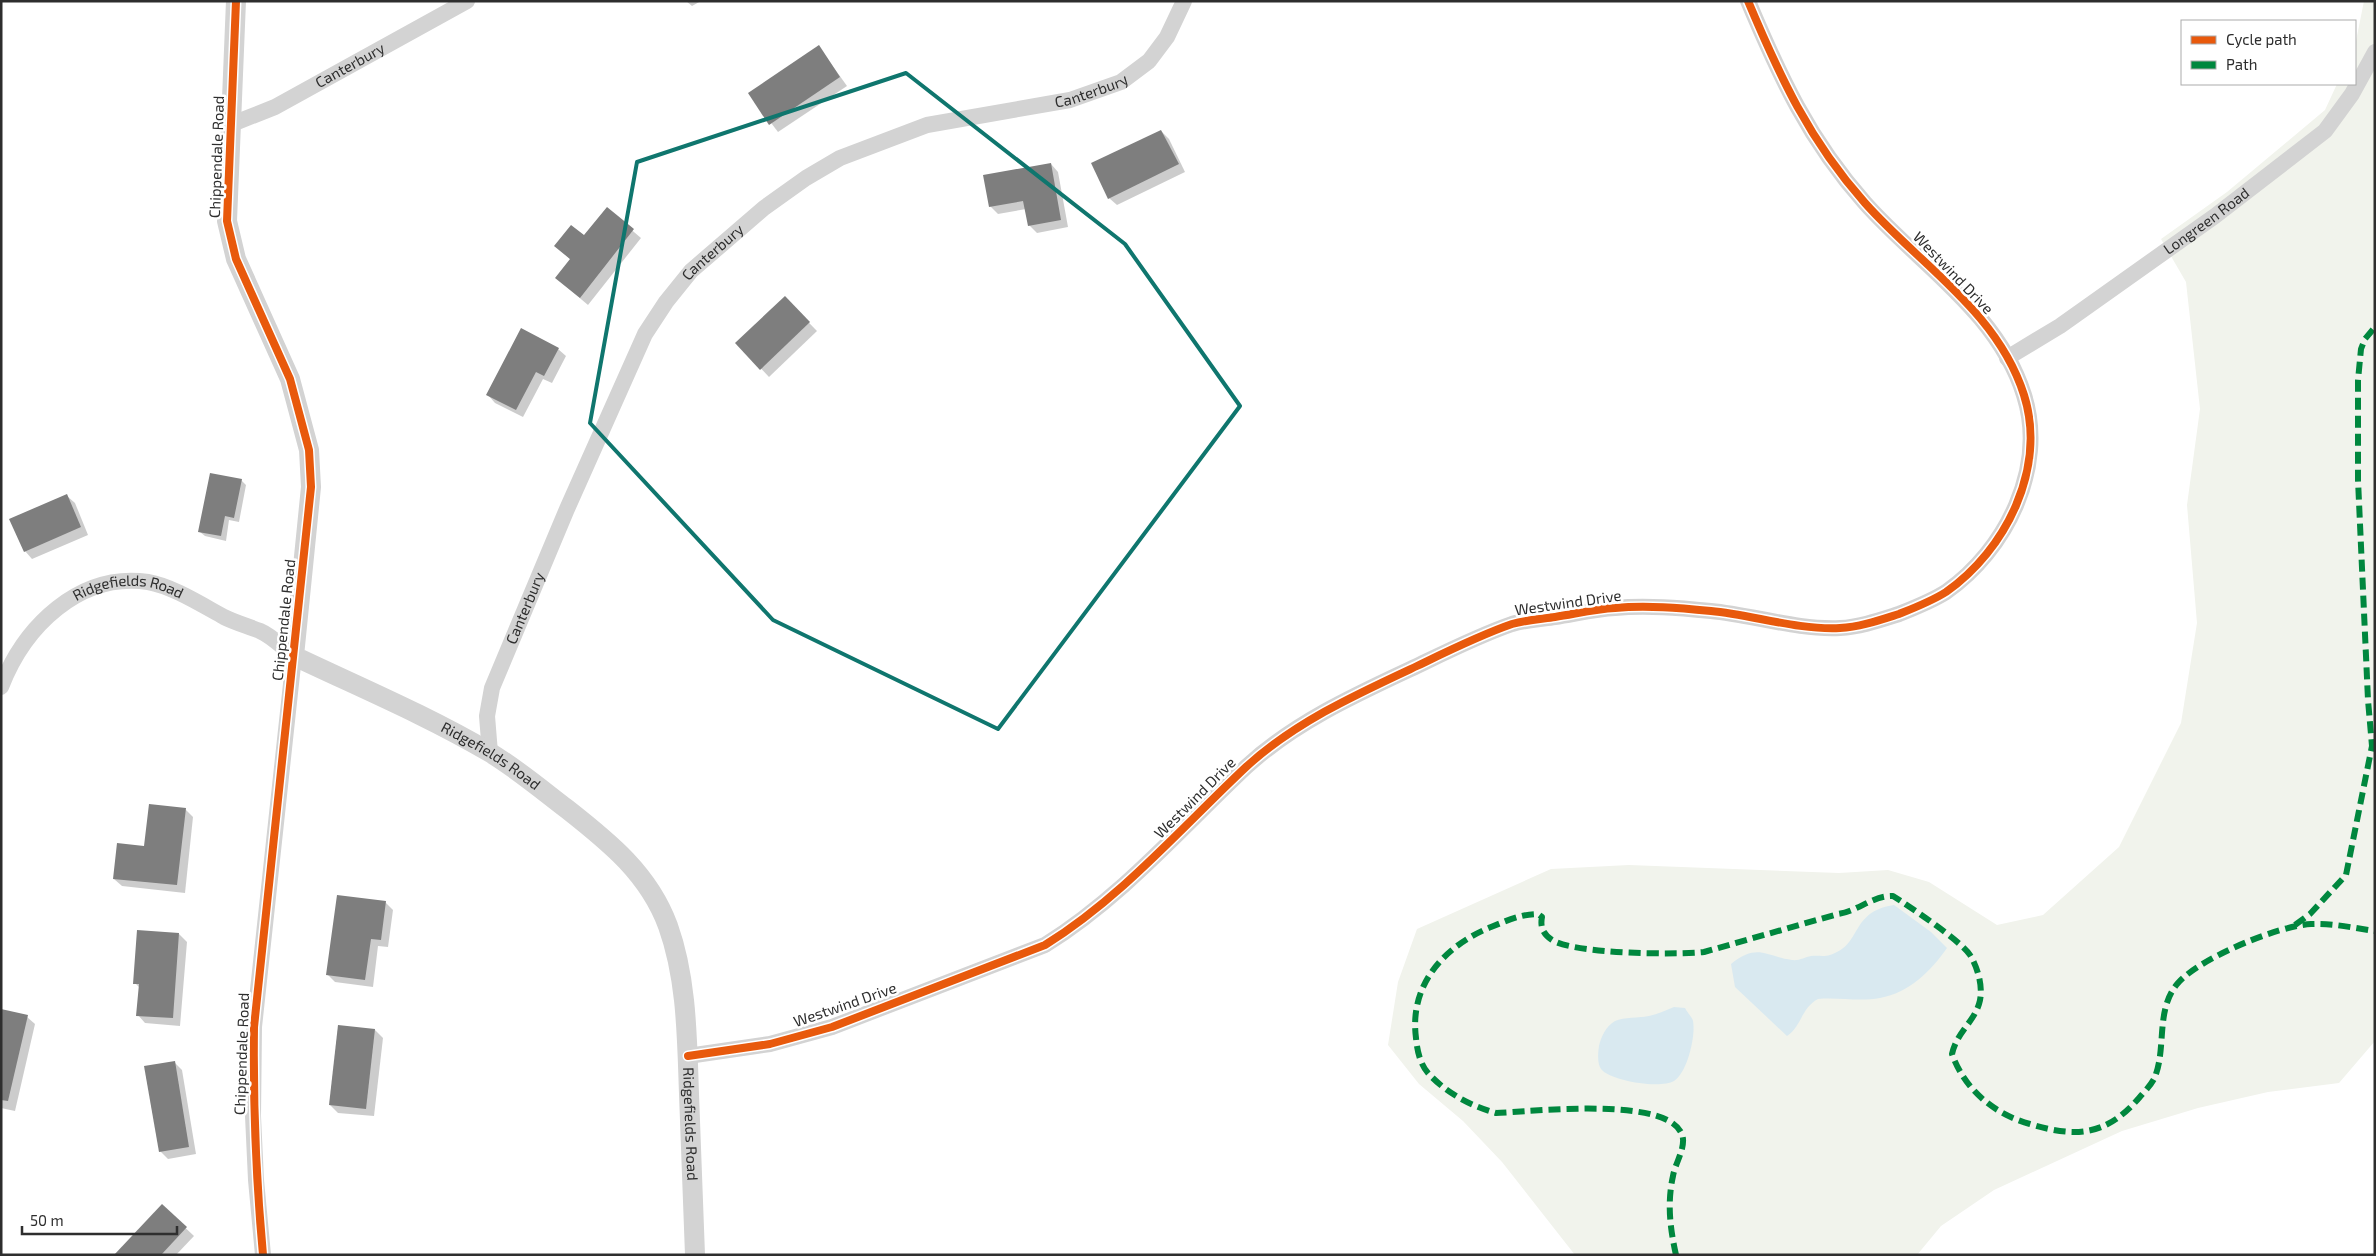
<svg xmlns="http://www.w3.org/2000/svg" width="2376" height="1256" font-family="'Exo 2',sans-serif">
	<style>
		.green { fill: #f1f3ec }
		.water { fill: #d9e9f0 }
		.shadow { fill: #0003 }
		.building { fill: #7e7e7e }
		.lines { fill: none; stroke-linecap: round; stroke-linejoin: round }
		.minor { stroke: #d3d3d3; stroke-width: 16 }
		.tertiary { stroke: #d3d3d3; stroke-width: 20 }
		.quiet { stroke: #00873e; stroke-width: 6; stroke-dasharray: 12 6; stroke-linecap: butt }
		.cycleway-casing { stroke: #fff; stroke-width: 11 }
		.cycleway { stroke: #e8590c; stroke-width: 8 }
		.marked { fill: none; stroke: #0f766e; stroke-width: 4; stroke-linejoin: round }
		.labels { text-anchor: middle; stroke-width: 5; stroke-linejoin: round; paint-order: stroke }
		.street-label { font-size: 15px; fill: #2e2e2e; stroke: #fff }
	</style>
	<rect width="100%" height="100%" fill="#fff"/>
	<polygon class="green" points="2364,1 2375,1 2375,1041 2339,1083 2268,1092 2198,1108 2122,1131 1994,1190 1941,1226 1917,1255 1575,1255 1502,1162 1463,1121 1419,1084 1388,1045 1398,982 1417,929 1551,869 1629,865 1839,873 1888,870 1929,882 1997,925 2043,915 2119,847 2181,723 2197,623 2187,505 2200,409 2186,282 2161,239 2227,192 2325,110 2337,84 2355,84 2355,46"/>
	<g class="water">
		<path d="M1894,905L1931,932L1947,948C1931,971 1909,993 1880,998C1860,1002 1838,997 1818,999C1801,1008 1802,1026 1787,1036L1735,987L1731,964C1758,943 1764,956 1792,960C1799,961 1805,957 1811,956C1818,955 1823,957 1830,955C1863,945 1849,912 1894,905Z"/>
		<path d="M1674,1007L1685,1008C1687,1012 1692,1017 1693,1021C1696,1036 1687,1073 1674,1081C1660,1089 1610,1081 1601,1069C1597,1063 1598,1053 1599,1046C1601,1037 1606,1026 1615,1021C1624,1017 1639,1018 1649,1016C1658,1014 1666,1010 1674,1007Z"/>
	</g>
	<g class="shadow">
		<polygon points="686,1 701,1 692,6"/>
		<polygon points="819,47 847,86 778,132 749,94"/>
		<polygon points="1161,131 1169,139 1185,172 1117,205 1109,198"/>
		<polygon points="1051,164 1058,172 1068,227 1037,233 1029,225 1026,209 998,214 990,206"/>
		<polygon points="607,209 641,238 588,305 556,278 571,260 556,246 584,237"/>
		<polygon points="785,298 817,331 769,377 737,343"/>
		<polygon points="558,349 566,356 552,383 543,379 523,417 495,403 488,395"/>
		<polygon points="241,480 246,485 239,522 229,520 226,541 205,536 200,532"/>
		<polygon points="67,496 75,503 88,535 32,559 25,551"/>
		<polygon points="185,809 193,817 185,893 122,886 114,879"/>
		<polygon points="385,902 393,910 388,947 378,946 373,987 335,982 327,974"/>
		<polygon points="179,934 187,942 180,1026 145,1023 138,1015 140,988 135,983"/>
		<polygon points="1,1010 27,1017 35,1024 15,1111 1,1108"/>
		<polygon points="339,1026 375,1030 383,1038 374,1116 338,1113 330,1105"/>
		<polygon points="174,1062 182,1070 196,1154 168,1159 160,1151"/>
		<polygon points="162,1206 194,1236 176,1255 126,1255"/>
	</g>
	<g class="building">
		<polygon points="819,45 840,77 769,125 748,93"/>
		<polygon points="1161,130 1179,164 1108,199 1091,163"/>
		<polygon points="1051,163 1061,220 1028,226 1023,201 989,207 983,175"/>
		<polygon points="607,207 634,229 580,298 555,278 570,259 554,246 571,225 584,235"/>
		<polygon points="785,296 810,322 760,370 735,343"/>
		<polygon points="521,328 559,348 544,376 536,372 516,410 486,395"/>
		<polygon points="210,473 242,479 234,518 225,516 221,536 198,532"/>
		<polygon points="67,494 81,527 24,552 9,519"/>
		<polygon points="149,804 186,808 177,885 113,879 117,843 144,846"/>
		<polygon points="337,895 386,901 381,940 371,939 365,980 326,975"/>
		<polygon points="137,930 179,933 173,1018 136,1016 139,984 133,984"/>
		<polygon points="1,1009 28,1015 8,1101 1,1100"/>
		<polygon points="338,1025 375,1029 366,1109 329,1105"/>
		<polygon points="175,1061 189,1147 159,1152 144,1066"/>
		<polygon points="162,1204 187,1227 161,1255 114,1255"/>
	</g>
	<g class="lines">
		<g class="minor">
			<path id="s1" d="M232,124L275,107L467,1"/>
			<path id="s2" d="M2007,358L2060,326L2215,216L2325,131L2352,94L2375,52"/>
			<path id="s3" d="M1,687C24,627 79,572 148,582C172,586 202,605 224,617C236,623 248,626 260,631C272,636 283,648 294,656L254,1027L253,1116L256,1180L263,1255"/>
			<path id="s4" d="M490,753L487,716L492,688L567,509L645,334L666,302L691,271L764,208L806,178L840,158L927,125L1070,100L1121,82L1149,61L1167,37L1184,1"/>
			<path d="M688,1056L770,1044L832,1027L1045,945C1122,897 1180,829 1246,767C1295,722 1357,694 1417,666C1448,651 1480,635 1512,624C1526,620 1541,619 1555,617C1575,614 1595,609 1615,608C1646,605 1680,608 1711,611C1753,615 1797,630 1840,628C1860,627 1880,620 1899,614C1914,608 1932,601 1946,592C2006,550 2047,468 2024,395C1998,312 1919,264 1865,203C1809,140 1780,77 1748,1"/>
		</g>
		<path class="tertiary" id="s5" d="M236,1L227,221L236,259L290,379L309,450L311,487L294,656C359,687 426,715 489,752C516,768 542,790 567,809C609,842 649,874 668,926C687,979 687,1038 689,1094C691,1147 693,1201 695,1255"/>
		<g class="quiet">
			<polyline points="2295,925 2310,914 2346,875 2372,746 2368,700 2358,480 2358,380 2361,349 2365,339 2375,327"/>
			<path d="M1676,1255C1670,1228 1667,1203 1673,1176C1675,1164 1684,1151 1683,1139C1678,1094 1529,1112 1496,1113C1471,1106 1446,1093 1428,1073C1420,1064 1417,1050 1416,1038C1409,985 1444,946 1491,927C1506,921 1521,914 1538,914L1542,917C1540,927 1543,934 1552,940C1575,954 1675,955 1704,952L1838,914C1858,911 1874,895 1893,896C1909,906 1961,941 1970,955C1978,968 1984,989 1979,1004C1973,1023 1957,1032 1952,1054C1965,1090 1994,1114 2030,1124C2076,1138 2106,1136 2139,1098C2145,1091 2154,1082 2156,1074C2166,1045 2156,1008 2178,983C2200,958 2277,926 2311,924C2332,923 2354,928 2375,931"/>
		</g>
		<defs>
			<g id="cycleway">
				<path d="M236,1L227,221L236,259L290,379L309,450L311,487L254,1027C253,1104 256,1179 263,1255"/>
				<path d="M688,1056L770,1044L832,1027L1045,945C1122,897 1180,829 1246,767C1295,722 1357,694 1417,666C1448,651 1480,635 1512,624C1526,620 1541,619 1555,617C1575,614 1595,609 1615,608C1646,605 1680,608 1711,611C1753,615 1797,630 1840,628C1860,627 1880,620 1899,614C1914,608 1932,601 1946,592C2006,550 2047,468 2024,395C1998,312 1919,264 1865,203C1809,140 1780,77 1748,1"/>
			</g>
		</defs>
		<use href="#cycleway" class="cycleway-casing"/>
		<use href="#cycleway" class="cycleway"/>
	</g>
	<path class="marked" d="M906,73L1125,244L1240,406L998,729L773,620L590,423L637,162Z"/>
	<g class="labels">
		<g class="street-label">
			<text dy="5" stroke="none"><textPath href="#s1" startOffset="132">Canterbury</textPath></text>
			<text dy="5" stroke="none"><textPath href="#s4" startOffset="978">Canterbury</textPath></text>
			<text transform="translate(217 157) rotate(-88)" y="5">Chippendale Road</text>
			<text dy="5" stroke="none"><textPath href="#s2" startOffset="242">Longreen Road</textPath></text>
			<text dy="5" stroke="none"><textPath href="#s4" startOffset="558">Canterbury</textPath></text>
			<text transform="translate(1953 273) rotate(46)" y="5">Westwind Drive</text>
			<text dy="5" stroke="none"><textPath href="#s3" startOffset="175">Ridgefields Road</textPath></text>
			<text transform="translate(1568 603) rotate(-8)" y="5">Westwind Drive</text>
			<text dy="5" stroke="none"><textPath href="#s4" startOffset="152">Canterbury</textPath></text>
			<text transform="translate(284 620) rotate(-84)" y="5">Chippendale Road</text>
			<text dy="5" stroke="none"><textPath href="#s5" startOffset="892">Ridgefields Road</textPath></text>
			<text transform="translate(1195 798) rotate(-45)" y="5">Westwind Drive</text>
			<text transform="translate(845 1005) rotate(-19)" y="5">Westwind Drive</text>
			<text transform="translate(242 1054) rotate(-88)" y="5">Chippendale Road</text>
			<text dy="5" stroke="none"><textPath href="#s5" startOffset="1342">Ridgefields Road</textPath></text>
		</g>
	</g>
	<rect width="2376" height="1256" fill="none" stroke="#2e2e2e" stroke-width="5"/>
	<rect x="2181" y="20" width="175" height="65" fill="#ffffff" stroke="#ababab"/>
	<rect x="2191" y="36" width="25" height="8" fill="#e8590c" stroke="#ababab"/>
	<text x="2226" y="45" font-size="15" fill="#2e2e2e">Cycle path</text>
	<rect x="2191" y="61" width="25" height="8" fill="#00873e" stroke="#ababab"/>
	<text x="2226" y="70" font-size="15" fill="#2e2e2e">Path</text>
	<path d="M22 1226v8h155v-8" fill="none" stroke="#2e2e2e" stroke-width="2.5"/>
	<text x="30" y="1226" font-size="15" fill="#2e2e2e" stroke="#ffffff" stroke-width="4" paint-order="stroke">50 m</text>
</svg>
